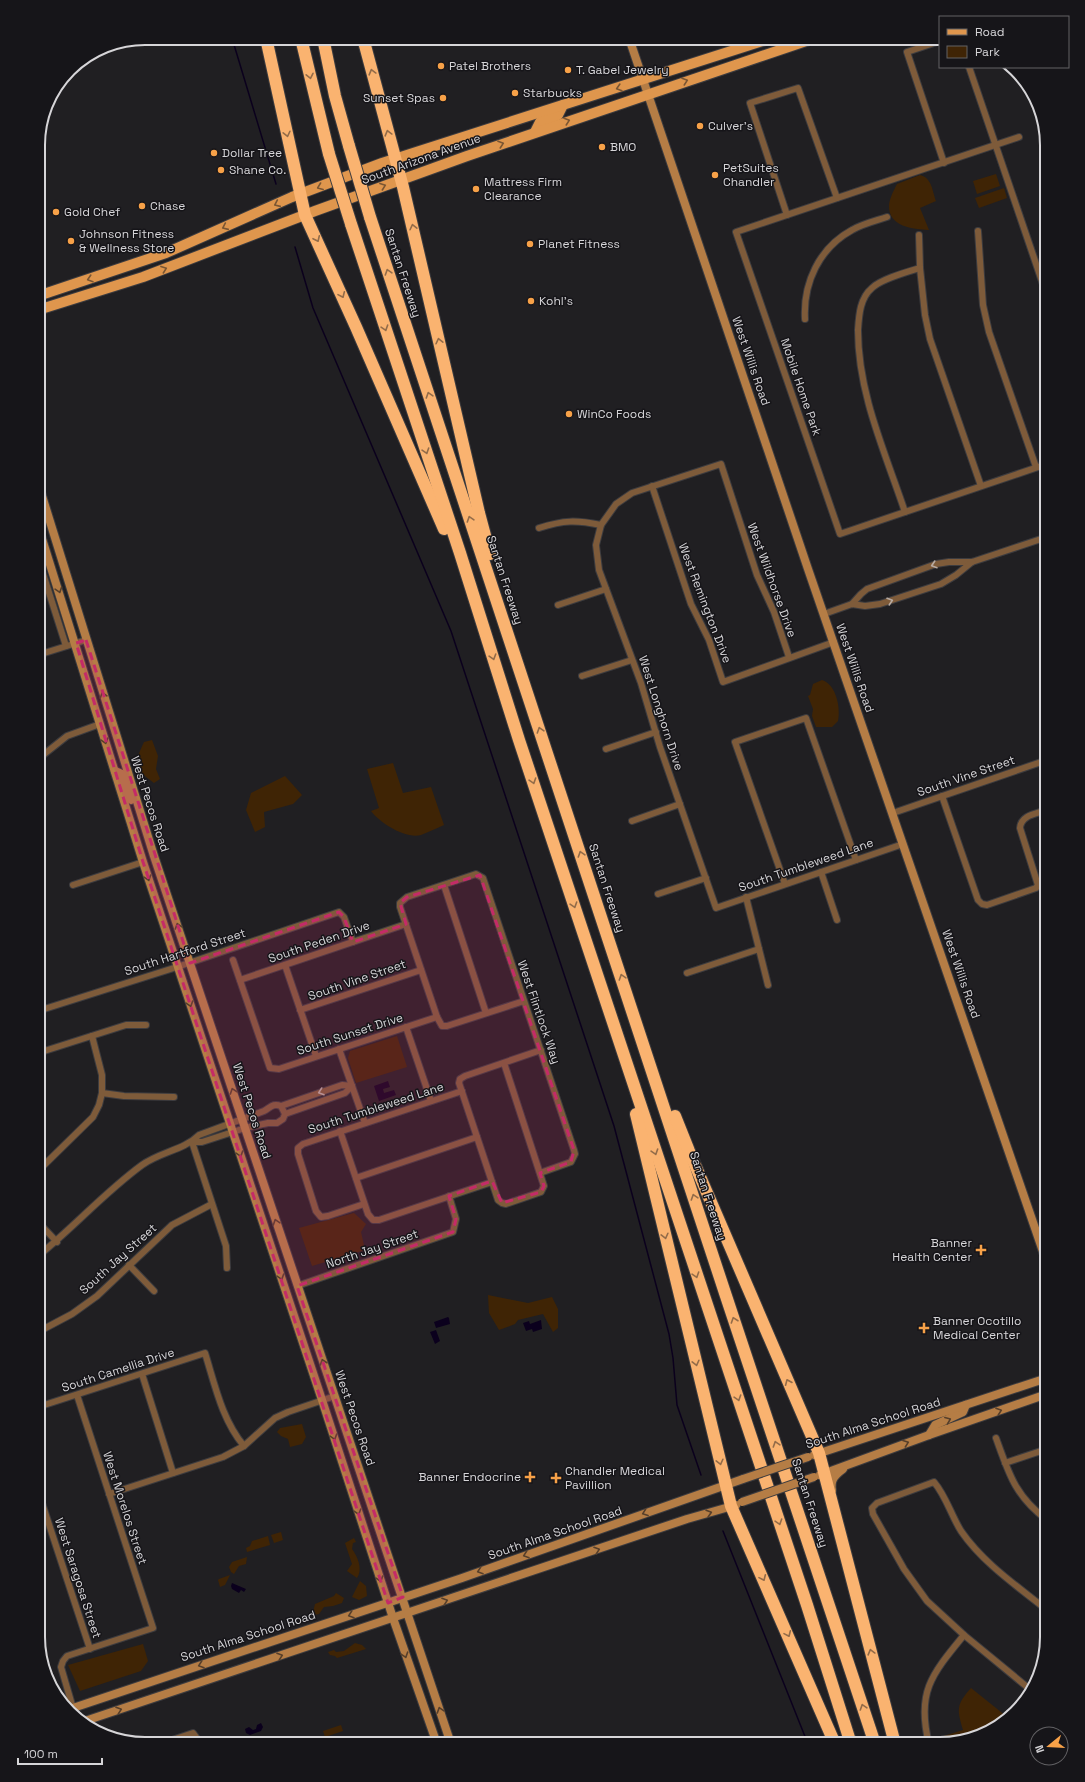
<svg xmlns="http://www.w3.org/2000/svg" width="1085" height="1782" font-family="'Space Grotesk',sans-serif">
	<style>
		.green { fill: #3f2405 }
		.water { fill: #0b001d }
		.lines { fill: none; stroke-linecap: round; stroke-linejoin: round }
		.stream { stroke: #0b001d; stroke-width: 1.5 }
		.street-casing { stroke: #3d3c3f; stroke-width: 8 }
		.secondary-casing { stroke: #3d3c3f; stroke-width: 10 }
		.primary-casing { stroke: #3d3c3f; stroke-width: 12 }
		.highway-casing { stroke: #3d3c3f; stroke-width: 14 }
		.street { stroke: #7e5b3a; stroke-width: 6 }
		.secondary { stroke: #b57d45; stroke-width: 8 }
		.primary { stroke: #df964d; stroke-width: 10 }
		.highway { stroke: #fab370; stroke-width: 12 }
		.secondary-bridge-casing { stroke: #3d3c3f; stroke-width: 10; stroke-linecap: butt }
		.highway-bridge-casing { stroke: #3d3c3f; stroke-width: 14; stroke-linecap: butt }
		.secondary-bridge { stroke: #b57d45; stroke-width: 8 }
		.highway-bridge { stroke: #fab370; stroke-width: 12 }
		.oneway { stroke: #936c49 }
		.oneway2 { stroke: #7a5633 }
		.oneway3 { stroke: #b7aaa1 }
		.oneway4 { stroke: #563f2b }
		.marked { fill: #c42b68; fill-opacity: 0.2; stroke: #c42b68; stroke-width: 3; stroke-dasharray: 8 5; stroke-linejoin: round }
		.poi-dot { fill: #f7a148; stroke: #161519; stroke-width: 1.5 }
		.labels { text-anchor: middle; stroke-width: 3; stroke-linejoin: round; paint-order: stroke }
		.poi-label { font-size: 12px; fill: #d6d5d8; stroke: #161519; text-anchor: start }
		.street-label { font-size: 12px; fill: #d6d5d8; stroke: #161519 }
		.rim { fill: none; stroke: #d6d5d8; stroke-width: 2 }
	</style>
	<rect width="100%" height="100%" fill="#201f22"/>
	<g class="green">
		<polygon points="996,174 1000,186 977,194 973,181"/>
		<path d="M920,175C932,178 932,190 936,201L920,208L929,230C913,229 888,227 889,205C890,197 894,190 897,184Z"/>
		<polygon points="1004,188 1007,198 979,208 975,198"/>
		<path d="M822,680C836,684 841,708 838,721L832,727H816L812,716L813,709L808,696L810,695L813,684Z"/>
		<path d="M152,740L158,756L156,769L160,779L154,783C133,767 133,766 144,742Z"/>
		<path d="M393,763L403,793L431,787L444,825C437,828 429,832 421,835C405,839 380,823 371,811L379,808L367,769Z"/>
		<polygon points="285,776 302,795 293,804 264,812 265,827 255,832 246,810 251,793"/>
		<polygon points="397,1036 407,1067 356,1083 348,1058 350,1051"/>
		<polygon points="354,1213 366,1224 361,1232 365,1250 312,1266 299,1228"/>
		<polygon points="488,1295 528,1303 552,1297 558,1309 558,1328 553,1332 543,1314 518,1320 515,1324 499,1330 489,1313"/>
		<polygon points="302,1424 306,1437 302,1444 290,1447 288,1439 281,1436 277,1432 280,1428"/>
		<polygon points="281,1532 283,1540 274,1543 271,1535"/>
		<polygon points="268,1536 270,1545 247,1552 246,1548 250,1546 252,1541"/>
		<path d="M354,1538L356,1542L353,1543L352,1549C358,1557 363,1570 357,1578L347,1571L352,1564L345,1543Z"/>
		<polygon points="247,1557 246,1564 239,1566 234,1574 231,1572 229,1567 232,1562"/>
		<polygon points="230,1575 225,1585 220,1587 218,1580 219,1579"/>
		<polygon points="360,1581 366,1586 367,1596 359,1600 352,1597"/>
		<polygon points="336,1593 344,1598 342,1603 333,1606 324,1607 319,1614 314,1615 313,1612 315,1604 334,1596"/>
		<polygon points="355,1643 362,1645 366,1649 337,1658 335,1656 330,1655 328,1652 334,1650 336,1652 344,1651"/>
		<polygon points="143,1644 148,1661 141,1671 80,1691 68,1665"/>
		<path d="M971,1688L1006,1716L988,1733L935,1744L934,1739L963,1730C957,1709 956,1705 971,1688Z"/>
		<polygon points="341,1725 343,1731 325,1737 323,1731"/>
	</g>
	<g class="water">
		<polygon points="388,1081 390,1087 383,1089 384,1093 394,1090 396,1095 379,1101 374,1086"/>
		<polygon points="448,1317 449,1318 450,1324 436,1328 434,1322"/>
		<polygon points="541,1320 542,1329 533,1332 532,1329 526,1331 523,1323 529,1321 530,1324"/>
		<polygon points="436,1330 440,1341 435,1344 430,1332"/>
		<polygon points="232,1583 246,1589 244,1592 241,1590 239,1593 232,1589 231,1586"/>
		<polygon points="261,1723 263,1727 261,1731 250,1735 246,1733 245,1729 249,1727 253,1730 256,1729 257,1725"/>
	</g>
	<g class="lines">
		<g class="stream">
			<polyline points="232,38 276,184"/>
			<polyline points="295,247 313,308 451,631 614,1126 669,1334 673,1358 677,1405 701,1475"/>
			<polyline points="723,1531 808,1744"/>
		</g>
		<defs>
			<g id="street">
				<polyline points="940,41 907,52 944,163"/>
				<polyline points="969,67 1047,296"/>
				<polyline points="1019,137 736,232 840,534 1047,464"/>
				<polyline points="787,215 750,103 798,88 837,198"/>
				<polyline points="978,231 983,305 989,332 1036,467"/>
				<polyline points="919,235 920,268 925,315 930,339 981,486"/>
				<path d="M805,319C803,283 819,248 852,230C862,224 875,221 887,217"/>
				<polyline points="652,486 691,604 709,640 723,682 834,642"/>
				<path d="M905,512C885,452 858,394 858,330C859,315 860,298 872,288C881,279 907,272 920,268"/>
				<path d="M539,528C564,520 576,520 601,525"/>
				<polyline points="38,558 66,646"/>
				<polyline points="852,604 861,594 867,589 936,564 949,562 972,562 1047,537"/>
				<polyline points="558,605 606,589"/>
				<polyline points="824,614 852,604 865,606 880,604 941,584 956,575 972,562"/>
				<polyline points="38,655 86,640"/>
				<polyline points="789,657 774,612 757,575 721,464 632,493 616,504 601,525 596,545 599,570 641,683 660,747 716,908 903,844"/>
				<polyline points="582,676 632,660"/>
				<polyline points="606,749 656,732"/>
				<polyline points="38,759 67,736 100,724"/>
				<path d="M942,796L978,900L982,904L987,905L1036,888L1038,885L1020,828C1021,815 1036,814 1047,810"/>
				<polyline points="893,813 1047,760"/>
				<polyline points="632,821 680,804"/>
				<polyline points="821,872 837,920"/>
				<polyline points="785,884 735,742 806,718 856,860"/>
				<polyline points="73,885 143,862"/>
				<polyline points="444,885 486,1013"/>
				<polyline points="658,894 706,878"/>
				<polyline points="746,897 768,985"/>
				<polyline points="233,960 270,1068 279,1069 437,1017"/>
				<polyline points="285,965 316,1056"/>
				<polyline points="687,973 759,949"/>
				<polyline points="240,980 406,924"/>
				<polyline points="524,1001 447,1026 442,1026 437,1017 400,907 400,903 407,897 476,874 483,878 574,1150 575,1154 571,1162 540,1173"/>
				<polyline points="300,1010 421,970"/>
				<polyline points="38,1011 177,967 339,912 344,917 353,942"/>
				<polyline points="406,1027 431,1101"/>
				<polyline points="339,1049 365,1123"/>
				<polyline points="38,1053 126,1025 146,1025"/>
				<polyline points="504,1063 544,1186 541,1192 506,1204 502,1203 498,1200 459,1083 460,1079 465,1076 541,1050"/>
				<polyline points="102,1093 124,1096 174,1097"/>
				<polyline points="281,1106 342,1085 352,1086"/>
				<polyline points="285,1114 345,1093 352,1086"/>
				<polyline points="340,1131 368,1214 373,1220 379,1220 492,1182"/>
				<polyline points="192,1142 226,1246 227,1268"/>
				<polyline points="38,1171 93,1117 99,1105 102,1093 102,1075 92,1036"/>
				<polyline points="356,1178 477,1137"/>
				<polyline points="364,1204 328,1216 321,1217 316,1211 298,1154 298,1148 303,1144 462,1091"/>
				<polyline points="38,1222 57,1242"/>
				<path d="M38,1256C74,1227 105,1192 142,1165C160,1152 184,1150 199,1135L264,1111C271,1107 273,1103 281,1106L285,1114L283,1119L277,1123H268L245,1128L202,1142H192"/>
				<polyline points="129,1265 154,1291"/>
				<polyline points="297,1286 453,1232 456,1219 449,1196"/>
				<polyline points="38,1332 72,1314 97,1296 172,1225 212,1204"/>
				<polyline points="142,1374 173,1473"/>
				<path d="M38,1407L205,1353C215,1385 222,1420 244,1446"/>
				<path d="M996,1438C1009,1474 1015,1496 1047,1520"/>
				<polyline points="1005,1463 1047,1449"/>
				<polyline points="38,1491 90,1649"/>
				<polyline points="109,1494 223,1457 244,1446 275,1418 288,1412 335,1396"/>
				<path d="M1032,1691L964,1635L927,1601L904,1569L873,1514L872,1508L877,1503L934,1482C946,1496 951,1515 961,1531C983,1563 1017,1586 1047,1610"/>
				<polyline points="75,1715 61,1667 63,1661 67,1656 153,1628 77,1395"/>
				<polyline points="160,1744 193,1733 201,1744"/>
				<path d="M929,1744C916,1692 932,1674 964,1635"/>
			</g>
			<g id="secondary">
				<polyline points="629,38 808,569 1047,1263"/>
				<polyline points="38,483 154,856 451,1744"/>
				<polyline points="38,526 143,862 322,1400 393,1618 437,1744"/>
				<polyline points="115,771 122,774 131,800"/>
				<polyline points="929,1435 935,1425 963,1412 966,1405"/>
				<polyline points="814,1455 1047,1378"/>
				<polyline points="820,1475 929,1435 1047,1394"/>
				<path d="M832,1490C830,1480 835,1475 843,1469"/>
				<polyline points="70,1709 462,1578 743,1479"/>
				<polyline points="82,1722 687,1519 736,1505"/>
			</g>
			<g id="primary">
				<polyline points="535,132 540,122 558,115 563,105"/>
				<polyline points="38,296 166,253 292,197 382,163 772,38"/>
				<polyline points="38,310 143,277 315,211 467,156 815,38"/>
			</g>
			<g id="highway">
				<polyline points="266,38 305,215 356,327 444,529"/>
				<polyline points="301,38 329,154"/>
				<polyline points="323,38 335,96 349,146"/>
				<polyline points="363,38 403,187 479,513 490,554"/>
				<polyline points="370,217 726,1296 875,1744"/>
				<polyline points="351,224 460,553 519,740 807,1605 851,1744"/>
				<polyline points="636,1114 731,1506 835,1744"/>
				<polyline points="675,1116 689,1151 819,1453 895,1744"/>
			</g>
		</defs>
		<use href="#street" class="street-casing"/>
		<use href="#secondary" class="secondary-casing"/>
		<use href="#primary" class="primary-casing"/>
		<use href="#highway" class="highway-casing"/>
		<use href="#street" class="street"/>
		<use href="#secondary" class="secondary"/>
		<use href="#primary" class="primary"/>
		<use href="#highway" class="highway"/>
		<defs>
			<g id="secondary-bridge">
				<polyline points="743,1479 808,1457"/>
				<polyline points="742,1502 814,1477"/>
			</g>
			<g id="highway-bridge">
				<polyline points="349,146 370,217"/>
				<polyline points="329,154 351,224"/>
			</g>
		</defs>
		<use href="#secondary-bridge" class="secondary-bridge-casing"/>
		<use href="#highway-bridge" class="highway-bridge-casing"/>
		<use href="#secondary-bridge" class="secondary-bridge"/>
		<use href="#highway-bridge" class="highway-bridge"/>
	</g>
	<defs><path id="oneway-chevron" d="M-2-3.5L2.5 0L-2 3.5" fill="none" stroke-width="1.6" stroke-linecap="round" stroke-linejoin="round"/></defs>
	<g class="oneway">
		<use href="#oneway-chevron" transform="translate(372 72) rotate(-105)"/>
		<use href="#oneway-chevron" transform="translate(310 76) rotate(78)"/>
		<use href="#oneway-chevron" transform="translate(388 133) rotate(-105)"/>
		<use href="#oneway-chevron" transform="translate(287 134) rotate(77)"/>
		<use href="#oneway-chevron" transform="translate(413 227) rotate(-103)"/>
		<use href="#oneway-chevron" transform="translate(317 239) rotate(65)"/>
		<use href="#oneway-chevron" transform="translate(388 272) rotate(-108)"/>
		<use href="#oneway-chevron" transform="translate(342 295) rotate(66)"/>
		<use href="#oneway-chevron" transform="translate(385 328) rotate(72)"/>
		<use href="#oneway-chevron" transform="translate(439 341) rotate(-103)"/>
		<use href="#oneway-chevron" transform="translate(429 395) rotate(-108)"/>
		<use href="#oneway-chevron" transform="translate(426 451) rotate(72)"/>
		<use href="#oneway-chevron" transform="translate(470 519) rotate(-108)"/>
		<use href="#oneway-chevron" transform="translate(493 657) rotate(73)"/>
		<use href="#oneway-chevron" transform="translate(540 730) rotate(-108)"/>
		<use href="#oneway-chevron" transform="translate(533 781) rotate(72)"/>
		<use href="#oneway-chevron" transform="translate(581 854) rotate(-108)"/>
		<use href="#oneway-chevron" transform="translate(574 905) rotate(72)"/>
		<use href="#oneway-chevron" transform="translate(622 977) rotate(-108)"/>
		<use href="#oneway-chevron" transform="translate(655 1152) rotate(72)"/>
		<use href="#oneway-chevron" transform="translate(694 1197) rotate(-108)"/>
		<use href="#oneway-chevron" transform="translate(665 1236) rotate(76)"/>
		<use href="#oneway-chevron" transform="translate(696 1275) rotate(72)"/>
		<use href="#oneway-chevron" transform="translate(734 1320) rotate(-109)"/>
		<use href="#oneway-chevron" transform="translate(696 1363) rotate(76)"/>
		<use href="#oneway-chevron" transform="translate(788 1382) rotate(-113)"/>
		<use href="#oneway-chevron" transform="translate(738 1398) rotate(72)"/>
		<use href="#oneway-chevron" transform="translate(776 1444) rotate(-108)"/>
		<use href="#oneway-chevron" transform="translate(720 1462) rotate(76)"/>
		<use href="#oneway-chevron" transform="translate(779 1522) rotate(72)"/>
		<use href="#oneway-chevron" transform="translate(763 1578) rotate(66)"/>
		<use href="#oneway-chevron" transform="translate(788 1634) rotate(66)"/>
		<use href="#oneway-chevron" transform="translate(871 1652) rotate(-105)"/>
		<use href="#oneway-chevron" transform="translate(863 1707) rotate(-108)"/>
	</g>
	<g class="oneway2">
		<use href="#oneway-chevron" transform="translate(685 81) rotate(-19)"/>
		<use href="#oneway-chevron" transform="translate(619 88) rotate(163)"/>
		<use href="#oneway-chevron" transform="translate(567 121) rotate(-19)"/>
		<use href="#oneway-chevron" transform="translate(501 144) rotate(-19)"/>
		<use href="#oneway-chevron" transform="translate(383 186) rotate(-20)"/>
		<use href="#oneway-chevron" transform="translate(320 187) rotate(159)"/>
		<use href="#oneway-chevron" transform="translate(277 204) rotate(156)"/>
		<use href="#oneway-chevron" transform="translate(225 227) rotate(156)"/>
		<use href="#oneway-chevron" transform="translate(164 269) rotate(-20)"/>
		<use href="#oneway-chevron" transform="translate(90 279) rotate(162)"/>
	</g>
	<g class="oneway3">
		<use href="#oneway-chevron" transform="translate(934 565) rotate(162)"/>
		<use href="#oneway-chevron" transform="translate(890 601) rotate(-18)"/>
		<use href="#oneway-chevron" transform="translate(321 1092) rotate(161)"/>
	</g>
	<g class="oneway4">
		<use href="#oneway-chevron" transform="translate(59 590) rotate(72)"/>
		<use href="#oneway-chevron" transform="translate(103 695) rotate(-107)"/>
		<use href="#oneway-chevron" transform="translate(105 741) rotate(73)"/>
		<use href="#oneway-chevron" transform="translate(148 878) rotate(72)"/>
		<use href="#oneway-chevron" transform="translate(178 926) rotate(-108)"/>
		<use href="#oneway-chevron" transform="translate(190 1004) rotate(72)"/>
		<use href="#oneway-chevron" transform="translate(233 1091) rotate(-109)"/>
		<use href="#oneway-chevron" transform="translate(240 1154) rotate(72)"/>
		<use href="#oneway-chevron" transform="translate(276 1222) rotate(-108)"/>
		<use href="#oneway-chevron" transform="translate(281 1277) rotate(72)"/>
		<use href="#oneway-chevron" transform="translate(323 1362) rotate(-109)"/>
		<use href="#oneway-chevron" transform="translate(999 1411) rotate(-19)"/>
		<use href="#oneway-chevron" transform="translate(948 1420) rotate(-22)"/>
		<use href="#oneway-chevron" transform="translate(334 1437) rotate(72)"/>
		<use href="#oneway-chevron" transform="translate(906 1443) rotate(-20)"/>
		<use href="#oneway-chevron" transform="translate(358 1512) rotate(73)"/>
		<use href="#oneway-chevron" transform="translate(645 1513) rotate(160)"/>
		<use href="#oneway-chevron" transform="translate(709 1513) rotate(-16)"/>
		<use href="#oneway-chevron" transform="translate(597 1550) rotate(-19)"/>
		<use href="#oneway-chevron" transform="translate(526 1555) rotate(161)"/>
		<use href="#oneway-chevron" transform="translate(480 1571) rotate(161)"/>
		<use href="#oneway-chevron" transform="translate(380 1579) rotate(72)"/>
		<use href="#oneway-chevron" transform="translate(445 1601) rotate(-19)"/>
		<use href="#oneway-chevron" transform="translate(351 1615) rotate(161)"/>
		<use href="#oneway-chevron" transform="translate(405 1655) rotate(72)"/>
		<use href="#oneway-chevron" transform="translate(280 1656) rotate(-19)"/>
		<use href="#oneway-chevron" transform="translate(201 1665) rotate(161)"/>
		<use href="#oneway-chevron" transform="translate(119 1710) rotate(-19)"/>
		<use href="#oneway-chevron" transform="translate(440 1710) rotate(-108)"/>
	</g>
	<path class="marked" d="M86,640L190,963L339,912L344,917L353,942L406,924L400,903L407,897L480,875L574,1150L571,1162L540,1173L544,1186L541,1192L502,1203L492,1181L449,1196L456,1219L453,1232L297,1286L403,1597L388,1603L143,862L76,643Z"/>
	<g class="poi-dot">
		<circle cx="441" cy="66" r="4"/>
		<circle cx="568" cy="70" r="4"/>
		<circle cx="515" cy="93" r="4"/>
		<circle cx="443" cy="98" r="4"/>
		<circle cx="700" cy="126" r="4"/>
		<circle cx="602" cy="147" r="4"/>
		<circle cx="214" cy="153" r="4"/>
		<circle cx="221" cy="170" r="4"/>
		<circle cx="715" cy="175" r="4"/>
		<circle cx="476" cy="189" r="4"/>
		<circle cx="142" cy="206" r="4"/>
		<circle cx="56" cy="212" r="4"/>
		<circle cx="71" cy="241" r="4"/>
		<circle cx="530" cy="244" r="4"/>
		<circle cx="531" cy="301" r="4"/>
		<circle cx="569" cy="414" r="4"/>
		<path d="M979 1244h4v4h4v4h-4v4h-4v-4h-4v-4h4z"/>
		<path d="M922 1322h4v4h4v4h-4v4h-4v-4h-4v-4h4z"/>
		<path d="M528 1471h4v4h4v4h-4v4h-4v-4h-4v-4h4z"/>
		<path d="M554 1472h4v4h4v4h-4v4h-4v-4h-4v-4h4z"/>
	</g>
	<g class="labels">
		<g class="poi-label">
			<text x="449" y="70">Patel Brothers</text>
			<text x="576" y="74">T. Gabel Jewelry</text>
			<text x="523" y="97">Starbucks</text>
			<text x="435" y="102" text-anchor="end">Sunset Spas</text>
			<text x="708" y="130">Culver's</text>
			<text x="610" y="151">BMO</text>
			<text x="222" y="157">Dollar Tree</text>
			<text x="723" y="172">PetSuites<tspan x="723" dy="14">Chandler</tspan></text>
			<text x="229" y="174">Shane Co.</text>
			<text x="484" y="186">Mattress Firm<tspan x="484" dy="14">Clearance</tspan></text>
			<text x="150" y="210">Chase</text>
			<text x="64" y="216">Gold Chef</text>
			<text x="79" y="238">Johnson Fitness<tspan x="79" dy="14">&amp; Wellness Store</tspan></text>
			<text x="538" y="248">Planet Fitness</text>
			<text x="539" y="305">Kohl's</text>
			<text x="577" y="418">WinCo Foods</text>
			<text x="972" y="1247" text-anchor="end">Banner<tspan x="972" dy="14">Health Center</tspan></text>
			<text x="933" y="1325">Banner Ocotillo<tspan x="933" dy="14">Medical Center</tspan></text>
			<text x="565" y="1475">Chandler Medical<tspan x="565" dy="14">Pavillion</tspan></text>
			<text x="521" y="1481" text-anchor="end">Banner Endocrine</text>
		</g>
		<g class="street-label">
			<text transform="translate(421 159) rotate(-20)" y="4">South Arizona Avenue</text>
			<text transform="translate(403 273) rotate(72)" y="4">Santan Freeway</text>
			<text transform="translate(751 361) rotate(71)" y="4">West Willis Road</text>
			<text transform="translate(801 387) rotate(71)" y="4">Mobile Home Park</text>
			<text transform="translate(505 580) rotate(72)" y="4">Santan Freeway</text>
			<text transform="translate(772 580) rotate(70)" y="4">West Wildhorse Drive</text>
			<text transform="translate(705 603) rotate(69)" y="4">West Remington Drive</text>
			<text transform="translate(855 668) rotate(71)" y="4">West Willis Road</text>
			<text transform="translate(661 713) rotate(72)" y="4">West Longhorn Drive</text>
			<text transform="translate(966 776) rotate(-19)" y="4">South Vine Street</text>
			<text transform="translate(150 804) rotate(72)" y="4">West Pecos Road</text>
			<text transform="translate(806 865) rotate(-19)" y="4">South Tumbleweed Lane</text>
			<text transform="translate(607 888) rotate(72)" y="4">Santan Freeway</text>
			<text transform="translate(319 942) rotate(-19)" y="4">South Peden Drive</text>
			<text transform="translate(185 952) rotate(-18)" y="4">South Hartford Street</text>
			<text transform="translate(961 974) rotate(71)" y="4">West Willis Road</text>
			<text transform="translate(357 980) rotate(-19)" y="4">South Vine Street</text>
			<text transform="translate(539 1012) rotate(71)" y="4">West Flintlock Way</text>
			<text transform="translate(350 1034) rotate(-18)" y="4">South Sunset Drive</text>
			<text transform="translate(376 1108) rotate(-18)" y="4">South Tumbleweed Lane</text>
			<text transform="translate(252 1111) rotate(72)" y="4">West Pecos Road</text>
			<text transform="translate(708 1196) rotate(72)" y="4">Santan Freeway</text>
			<text transform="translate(372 1249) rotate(-19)" y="4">North Jay Street</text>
			<text transform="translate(118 1259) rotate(-42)" y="4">South Jay Street</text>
			<text transform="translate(118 1370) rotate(-18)" y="4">South Camellia Drive</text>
			<text transform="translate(355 1418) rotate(71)" y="4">West Pecos Road</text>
			<text transform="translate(873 1423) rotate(-18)" y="4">South Alma School Road</text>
			<text transform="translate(810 1503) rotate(72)" y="4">Santan Freeway</text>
			<text transform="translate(125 1508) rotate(72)" y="4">West Morelos Street</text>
			<text transform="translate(555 1533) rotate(-19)" y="4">South Alma School Road</text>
			<text transform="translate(78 1578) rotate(72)" y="4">West Saragosa Street</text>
			<text transform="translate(248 1636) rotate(-18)" y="4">South Alma School Road</text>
		</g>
	</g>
	<path d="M0 0H1085V1782H0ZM145 45H940A100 100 0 0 1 1040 145V1637A100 100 0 0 1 940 1737H145A100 100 0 0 1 45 1637V145A100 100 0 0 1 145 45Z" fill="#161519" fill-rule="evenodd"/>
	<path class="rim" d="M145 45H940A100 100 0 0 1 1040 145V1637A100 100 0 0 1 940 1737H145A100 100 0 0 1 45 1637V145A100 100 0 0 1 145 45Z"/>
	<rect x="939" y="16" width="130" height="52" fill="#161519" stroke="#636265"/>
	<rect x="947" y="29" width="20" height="6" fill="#df964d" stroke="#636265"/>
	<text x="975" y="36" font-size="12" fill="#d6d5d8">Road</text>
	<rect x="947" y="46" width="20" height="12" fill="#3f2405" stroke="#636265"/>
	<text x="975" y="56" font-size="12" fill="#d6d5d8">Park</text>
	<g transform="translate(1049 1746) rotate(252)"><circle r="19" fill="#161519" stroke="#636265"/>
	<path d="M0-3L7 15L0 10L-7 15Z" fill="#f7a148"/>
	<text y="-6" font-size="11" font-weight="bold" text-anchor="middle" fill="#d6d5d8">N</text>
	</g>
	<path d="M18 1758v6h84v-6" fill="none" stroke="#d6d5d8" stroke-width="2"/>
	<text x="24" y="1758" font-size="12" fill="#d6d5d8" stroke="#161519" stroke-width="3" paint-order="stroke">100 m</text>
</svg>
